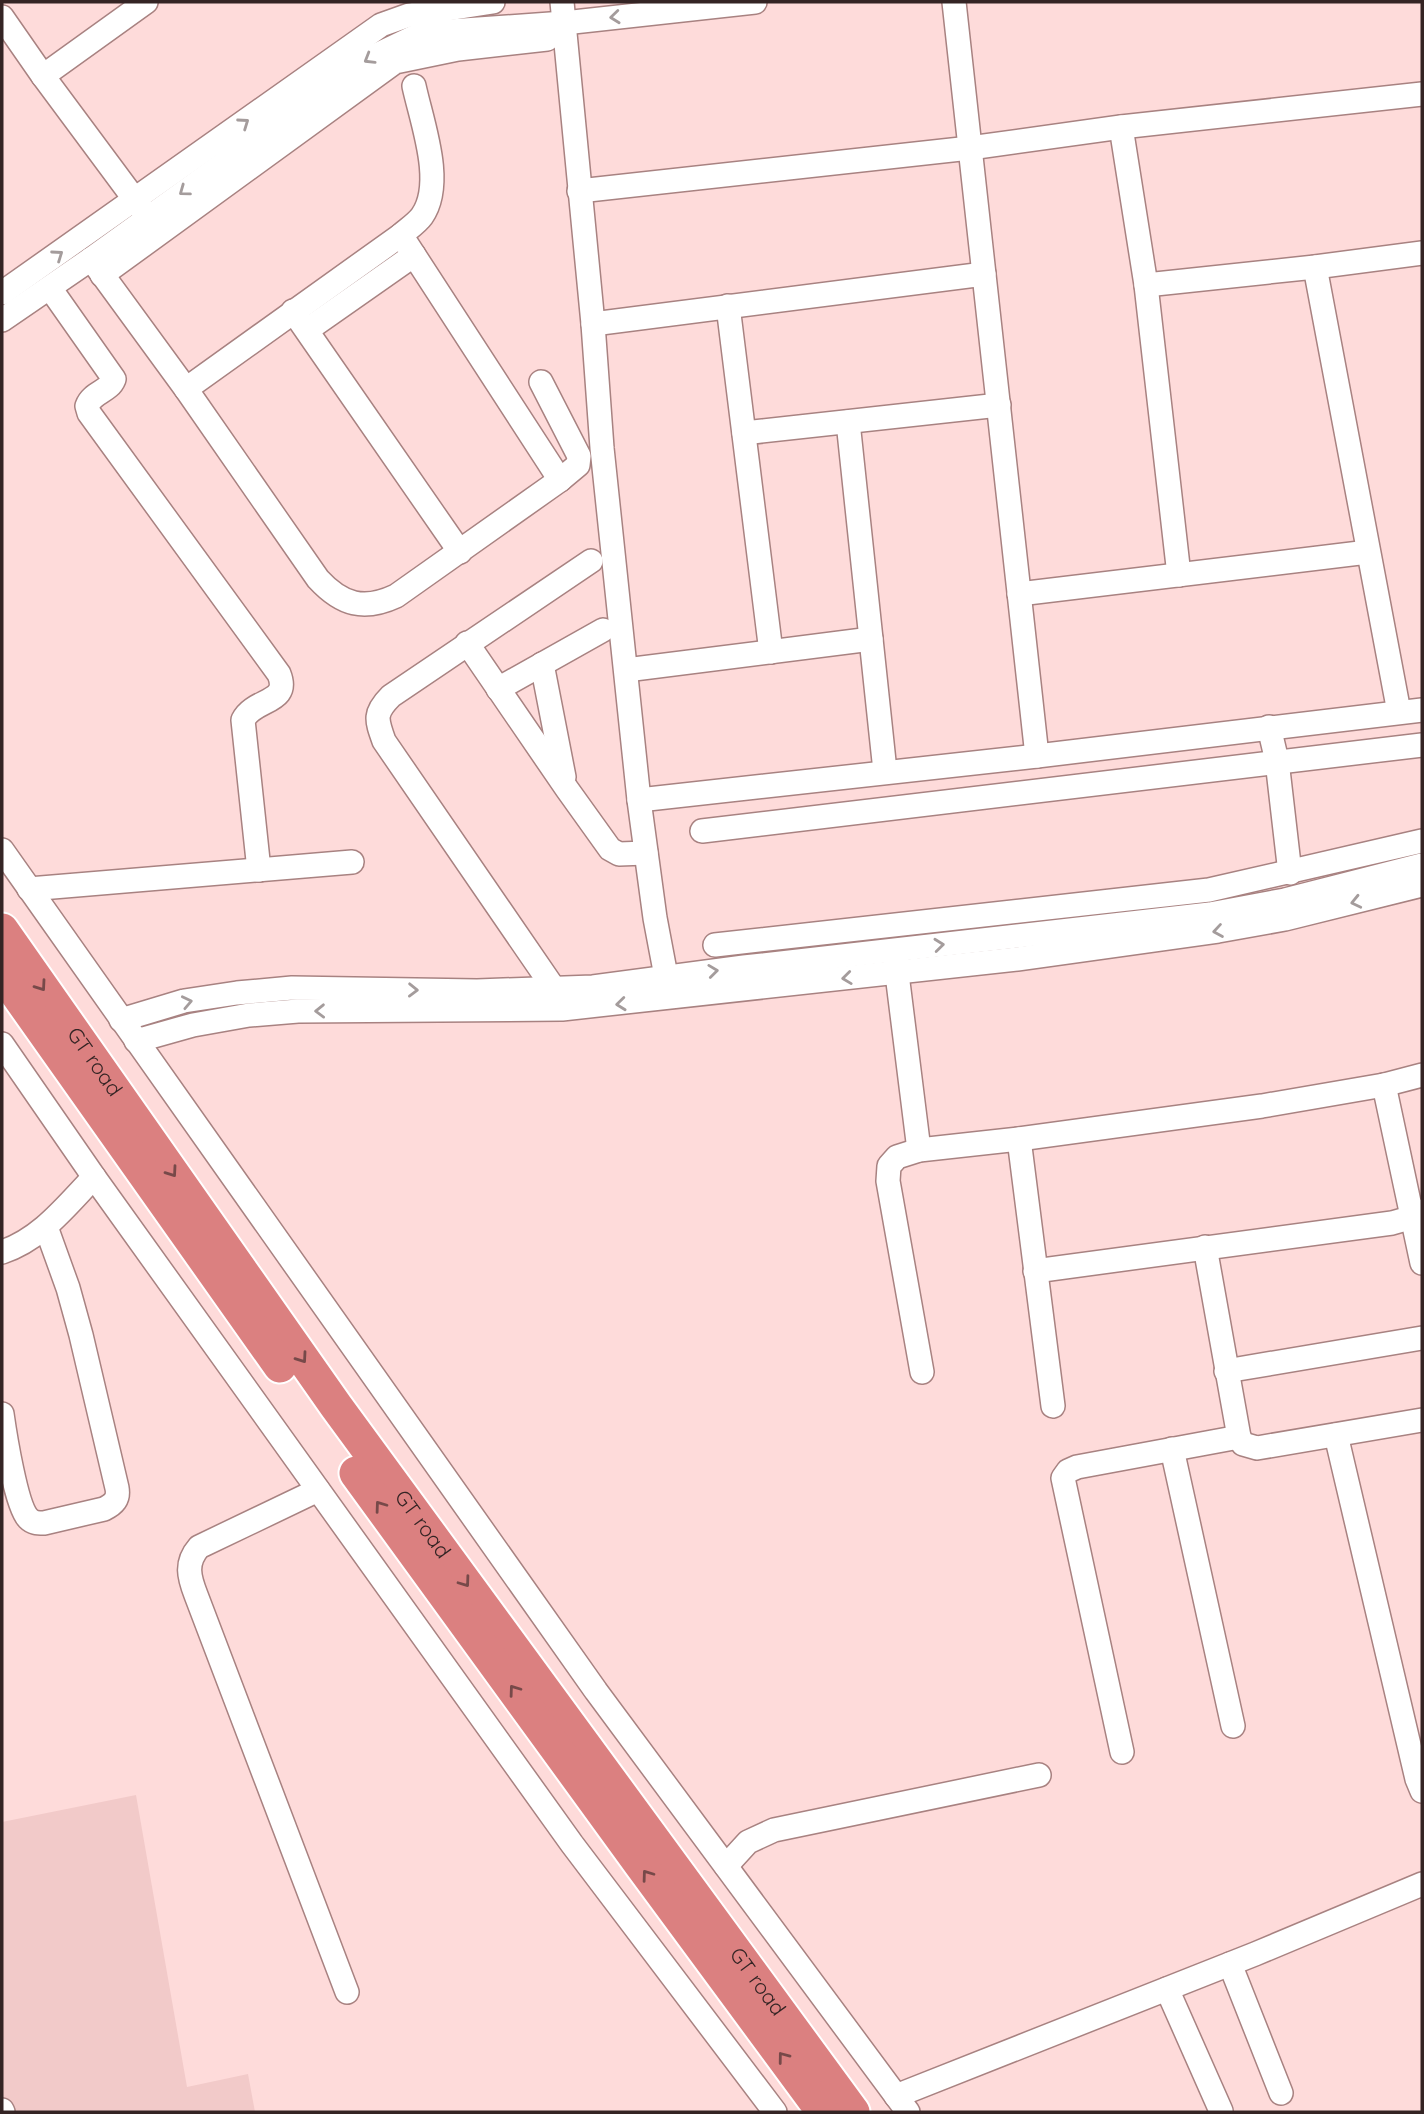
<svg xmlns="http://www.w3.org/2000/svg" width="1424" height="2114" font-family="Quicksand,sans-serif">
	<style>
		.built { fill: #f2cac9 }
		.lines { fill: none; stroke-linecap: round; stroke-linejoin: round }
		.minor-casing { stroke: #a88281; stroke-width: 26 }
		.highway-casing { stroke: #fff; stroke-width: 37 }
		.minor { stroke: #fff; stroke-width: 23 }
		.highway { stroke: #db8080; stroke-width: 33 }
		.oneway { stroke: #a49c9c }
		.oneway2 { stroke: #774949 }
		.labels { text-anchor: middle; stroke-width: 5; stroke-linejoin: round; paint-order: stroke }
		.street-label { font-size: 21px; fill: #342424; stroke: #fedbda }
	</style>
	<rect width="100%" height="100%" fill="#fedbda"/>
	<polygon class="built" points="136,1795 187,2087 248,2074 255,2112 2,2112 2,1822"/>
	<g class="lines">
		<defs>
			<g id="minor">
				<polyline points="562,2 593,324 602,448 639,800 655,918 669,992"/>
				<polyline points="954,2 1037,756"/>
				<polyline points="2,17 43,76 144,212"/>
				<polyline points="43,76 146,2"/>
				<polyline points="1121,127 1146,285 1179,575"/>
				<polyline points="579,191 970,148 1121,127 1422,94"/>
				<path d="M401,235C408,229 417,223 422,216C445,183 422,123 414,86"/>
				<path d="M91,259L186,389L318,579C342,605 364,611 396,596L560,480L578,465L579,456L541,382"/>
				<polyline points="1315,267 1399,712"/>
				<polyline points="102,275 395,62 458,49 547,39"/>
				<polyline points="1146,285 1315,267 1422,253"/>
				<path d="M50,288L114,379C109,392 92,392 87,406L89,413L279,674C291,704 254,698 243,720L259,870"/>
				<polyline points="2,293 381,25 409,15 493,2"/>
				<polyline points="728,306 771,652"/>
				<polyline points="293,311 460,552"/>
				<polyline points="2,320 91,259 370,58 416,36 450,31 564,23 755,2"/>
				<polyline points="593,324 984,274"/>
				<polyline points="307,330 414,255"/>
				<polyline points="186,389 401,235 560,480"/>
				<polyline points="848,422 885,771"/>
				<polyline points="744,433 999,405"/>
				<polyline points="1019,594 1368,552"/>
				<polyline points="467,643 567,789 610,849 619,854 646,853"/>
				<polyline points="542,664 564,777"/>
				<polyline points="626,670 871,639"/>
				<polyline points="498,689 603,630"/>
				<polyline points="1269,727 1277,761 1290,873"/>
				<polyline points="639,800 1037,756 1422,710"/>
				<polyline points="702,831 1422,745"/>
				<polyline points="2,850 596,1691 908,2112"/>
				<polyline points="29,889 352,862"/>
				<polyline points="715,945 1209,890 1422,841"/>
				<polyline points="895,958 919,1150"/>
				<path d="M555,990L384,741C376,719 374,713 391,696L591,561"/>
				<polyline points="121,1020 184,1001 237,993 292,988 477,991 593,987 744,967 1210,914 1285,900 1422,865"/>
				<polyline points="136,1041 193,1025 249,1015 298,1011 562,1009 1017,959 1218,931 1285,919 1422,885"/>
				<polyline points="2,1044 94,1177 572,1844 775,2112"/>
				<polyline points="1384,1085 1422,1263"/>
				<polyline points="1019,1139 1053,1406"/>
				<polyline points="1205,1247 1239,1437 1243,1444 1257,1448 1422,1420"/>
				<path d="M2,1252C41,1239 66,1206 94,1177"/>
				<polyline points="1035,1271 1392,1223 1413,1217 1422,1211"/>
				<polyline points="1226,1371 1422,1338"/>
				<polyline points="922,1372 888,1181 889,1166 897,1157 919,1150 1019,1139 1262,1106 1384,1085 1422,1075"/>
				<path d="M2,1414C5,1435 16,1505 28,1518C33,1523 37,1523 44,1523L104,1509C114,1504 119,1499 117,1488L81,1335L68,1288L46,1227"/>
				<polyline points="1336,1435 1417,1779 1422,1791"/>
				<polyline points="1172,1449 1233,1726"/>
				<path d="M318,1490L199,1547C185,1563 189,1577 196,1595L347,1992"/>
				<polyline points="1122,1752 1063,1478 1068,1471 1077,1467 1239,1437"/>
				<polyline points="726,1866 748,1842 774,1830 1039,1775"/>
				<polyline points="1230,1964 1281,2093"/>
				<polyline points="1167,1989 1221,2111"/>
				<polyline points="896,2096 1255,1954 1422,1884"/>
				<polyline points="2,2110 3,2112"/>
			</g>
			<g id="highway">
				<path id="s1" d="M2,930L336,1406L853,2112"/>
				<polyline points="2,973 280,1366"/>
				<polyline points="356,1473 641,1865 823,2112"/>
			</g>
		</defs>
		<use href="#minor" class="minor-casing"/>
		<use href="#highway" class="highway-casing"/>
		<use href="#minor" class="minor"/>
		<use href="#highway" class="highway"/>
	</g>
	<defs><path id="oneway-chevron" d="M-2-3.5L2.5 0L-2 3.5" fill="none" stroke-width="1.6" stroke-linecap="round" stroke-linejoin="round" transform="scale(1.75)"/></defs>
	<g class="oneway">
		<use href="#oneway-chevron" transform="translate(615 17) rotate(174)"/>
		<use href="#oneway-chevron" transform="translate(369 59) rotate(149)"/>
		<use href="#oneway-chevron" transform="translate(244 123) rotate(-35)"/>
		<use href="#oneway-chevron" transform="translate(184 191) rotate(144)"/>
		<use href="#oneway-chevron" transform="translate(58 255) rotate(-35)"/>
		<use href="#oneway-chevron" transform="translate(1356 902) rotate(167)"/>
		<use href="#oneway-chevron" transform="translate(1218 931) rotate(171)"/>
		<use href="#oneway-chevron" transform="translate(939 945) rotate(-6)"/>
		<use href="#oneway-chevron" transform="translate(713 971) rotate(-7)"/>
		<use href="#oneway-chevron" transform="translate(847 978) rotate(173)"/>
		<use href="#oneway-chevron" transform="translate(413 990) rotate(1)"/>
		<use href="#oneway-chevron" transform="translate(187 1002) rotate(-12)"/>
		<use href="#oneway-chevron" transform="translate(621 1004) rotate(174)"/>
		<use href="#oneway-chevron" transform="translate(320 1011) rotate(179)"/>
	</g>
	<g class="oneway2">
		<use href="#oneway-chevron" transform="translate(41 986) rotate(55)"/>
		<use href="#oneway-chevron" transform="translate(172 1172) rotate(55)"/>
		<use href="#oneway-chevron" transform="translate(302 1358) rotate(55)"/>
		<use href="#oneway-chevron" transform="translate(380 1506) rotate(-126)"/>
		<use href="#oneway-chevron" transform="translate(465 1582) rotate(54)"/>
		<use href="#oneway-chevron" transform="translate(514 1690) rotate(-126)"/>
		<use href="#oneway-chevron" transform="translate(647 1875) rotate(-126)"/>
		<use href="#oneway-chevron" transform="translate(783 2057) rotate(-127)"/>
	</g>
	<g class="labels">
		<g class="street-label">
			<text dy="7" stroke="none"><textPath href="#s1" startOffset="161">GT road</textPath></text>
			<text dy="7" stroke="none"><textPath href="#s1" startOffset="728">GT road</textPath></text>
			<text dy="7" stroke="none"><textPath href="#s1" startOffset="1295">GT road</textPath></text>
		</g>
	</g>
	<rect width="1424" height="2114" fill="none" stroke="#342424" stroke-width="7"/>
</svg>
